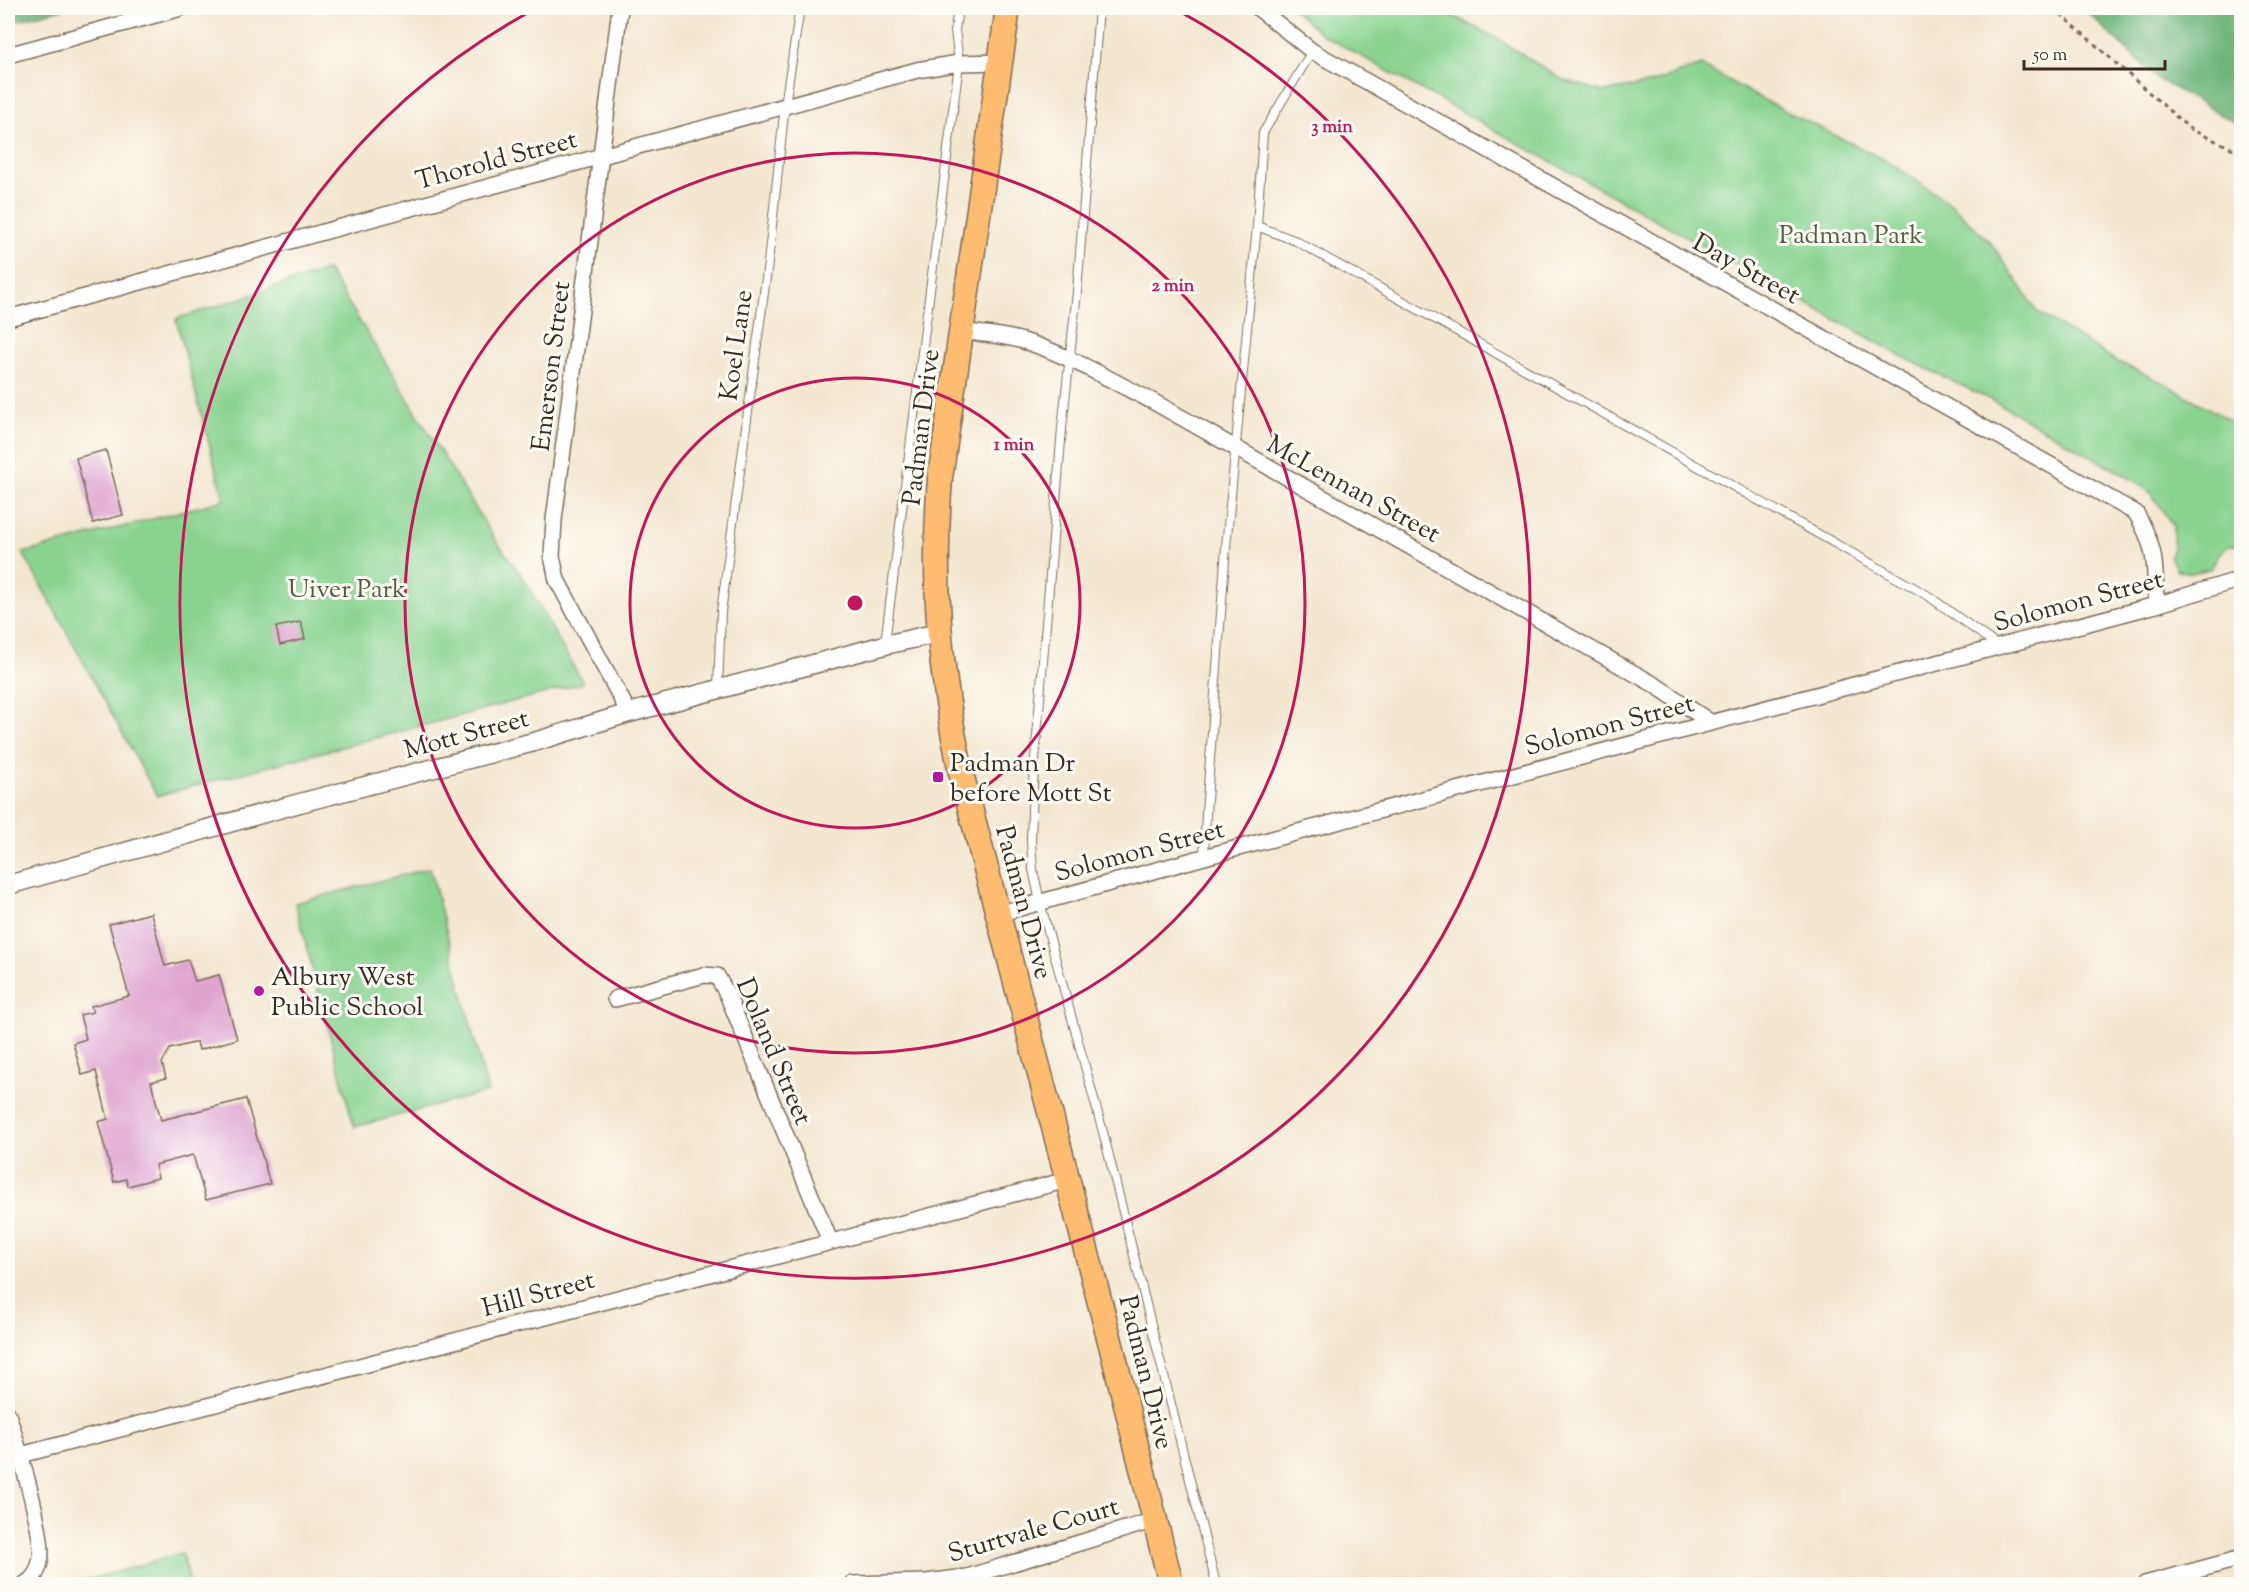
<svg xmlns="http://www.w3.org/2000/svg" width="2249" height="1592" font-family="'Sorts Mill Goudy',serif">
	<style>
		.green { fill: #89d390; stroke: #627e57; stroke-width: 1.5 }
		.forest { fill: #6eb57a; stroke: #54704c; stroke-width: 1.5 }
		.building { fill: #dfa5d1 }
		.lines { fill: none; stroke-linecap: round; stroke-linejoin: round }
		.service-casing { stroke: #7b6c5c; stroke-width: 10 }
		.minor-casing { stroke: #7b6c5c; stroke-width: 18 }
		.tertiary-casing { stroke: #7b6c5c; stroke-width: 21 }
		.primary-casing { stroke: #7b6c5c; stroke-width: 27 }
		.path { stroke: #7b6c5c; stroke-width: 3; stroke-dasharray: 4.5 4.5; stroke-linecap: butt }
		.service { stroke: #fff; stroke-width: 8 }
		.minor { stroke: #fff; stroke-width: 15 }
		.tertiary { stroke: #fff; stroke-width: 18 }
		.primary { stroke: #fdbc6f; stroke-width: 24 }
		.ring { fill: none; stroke: #c2185b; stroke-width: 3 }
		.poi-dot { fill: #b5179e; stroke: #fdfcf7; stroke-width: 2 }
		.labels { text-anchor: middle; stroke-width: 6; stroke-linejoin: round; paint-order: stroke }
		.street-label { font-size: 26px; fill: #3b2a1e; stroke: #fdfcf7 }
		.park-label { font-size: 26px; fill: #525d40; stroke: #fdfcf7 }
		.poi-label { font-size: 26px; fill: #3b2a1e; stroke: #fdfcf7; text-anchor: start }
		.centre { fill: #c2185b; stroke: #fdfcf7; stroke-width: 3 }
		.ring-label { font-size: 18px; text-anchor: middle; font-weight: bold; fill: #c2185b; stroke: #fdfcf7; stroke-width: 6; stroke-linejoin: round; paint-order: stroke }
	</style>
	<rect width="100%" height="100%" fill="#fdfcf7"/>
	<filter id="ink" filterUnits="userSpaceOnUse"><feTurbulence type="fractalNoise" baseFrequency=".0167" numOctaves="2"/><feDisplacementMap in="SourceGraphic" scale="12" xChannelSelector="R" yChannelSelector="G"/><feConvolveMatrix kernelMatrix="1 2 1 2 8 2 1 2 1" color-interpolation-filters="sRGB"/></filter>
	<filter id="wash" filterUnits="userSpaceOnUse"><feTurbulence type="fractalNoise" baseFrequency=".008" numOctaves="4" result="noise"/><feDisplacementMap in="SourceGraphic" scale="24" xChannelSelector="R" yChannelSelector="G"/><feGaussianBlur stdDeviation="1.35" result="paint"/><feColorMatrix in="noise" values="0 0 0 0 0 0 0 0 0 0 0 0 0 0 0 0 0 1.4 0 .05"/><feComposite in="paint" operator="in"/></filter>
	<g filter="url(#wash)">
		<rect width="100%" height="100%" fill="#f3e7cf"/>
		<g class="green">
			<path d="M1292,8H1437L1496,38L1563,80L1604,92L1652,83L1701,65L1754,95L1889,162L1951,204L1990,242L2022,288L2037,312L2118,362L2164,383L2229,420L2241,433V549L2238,545C2223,545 2217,555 2212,568L2192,573L2177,570L2170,557L2173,547V526L2150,492L2128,477L1999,404L1907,359L1321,34Z"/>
			<polygon points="328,270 494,538 522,576 583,683 157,796 23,553 224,500 176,319"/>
			<polygon points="430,868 488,1092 354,1127 295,903"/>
			<polygon points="182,1553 190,1584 82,1584 81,1582"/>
		</g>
		<g class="forest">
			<polygon points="8,8 66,8 8,23"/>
			<polygon points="2083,8 2241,8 2241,126 2156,78"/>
		</g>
		<g id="blocks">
			<g class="building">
				<polygon points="106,450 123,515 93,523 76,458"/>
				<polygon points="301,622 305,639 280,645 276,627"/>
				<polygon points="151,913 165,966 188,960 195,981 219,975 237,1039 199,1050 197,1042 170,1049 162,1063 166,1078 151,1082 161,1120 246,1099 270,1184 206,1200 193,1155 155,1165 158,1178 128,1186 126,1179 114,1182 98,1122 108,1119 96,1071 82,1075 73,1043 86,1039 80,1015 93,1012 91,1006 129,996 109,924"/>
			</g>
		</g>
	</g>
	<g filter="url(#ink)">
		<use href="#blocks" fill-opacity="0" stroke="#7b6c5c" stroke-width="1.5"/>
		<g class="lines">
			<defs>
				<g id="service">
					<polyline points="1099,8 1077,292 1062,428 1033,784 1031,842 1033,869 1040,902 1103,1132 1216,1584"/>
					<polyline points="1257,226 1296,241 1927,595 1998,646"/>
					<polyline points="885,643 959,63 955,30 958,8"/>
					<polyline points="718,688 721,612 768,263 785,105 800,8"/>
					<polyline points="1204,857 1206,813 1226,547 1257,226 1263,133 1312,51"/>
				</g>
				<g id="minor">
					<polyline points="620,8 554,520 552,556 557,580 629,713"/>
					<path d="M1258,8L1312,51L2136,513C2157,549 2155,565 2156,605"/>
					<polyline points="8,55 181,8"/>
					<polyline points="8,318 917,70 959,63 1001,62"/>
					<path d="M960,331C985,334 1010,336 1033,344C1075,359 1114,382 1154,402L1655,685L1710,722"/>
					<polyline points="998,914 1204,857 2156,605 2231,582"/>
					<polyline points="615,999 704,975 717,976 727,994 830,1241"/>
					<path d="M8,1414C16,1441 47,1539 40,1562C38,1571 33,1580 25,1584"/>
					<polyline points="21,1455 1067,1180"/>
					<polyline points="852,1584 926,1582 967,1577 1155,1520"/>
					<polyline points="2145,1584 2242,1558"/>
				</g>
				<polyline id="tertiary" points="8,885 296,804 534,742 629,713 885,645 938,633"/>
				<path id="primary" d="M1008,8L940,478C932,585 939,673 962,777L1111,1345L1171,1584"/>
			</defs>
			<use href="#service" class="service-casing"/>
			<use href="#minor" class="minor-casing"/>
			<use href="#tertiary" class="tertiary-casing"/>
			<use href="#primary" class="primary-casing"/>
			<polyline class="path" points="2054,8 2190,129 2242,153"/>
			<use href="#service" class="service"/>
			<use href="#minor" class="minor"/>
			<use href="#tertiary" class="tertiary"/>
			<use href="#primary" class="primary"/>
		</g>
	</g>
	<g class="ring">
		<circle cx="855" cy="603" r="225"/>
		<circle cx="855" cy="603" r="450"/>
		<path d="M1177 10A675 675 0 1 1 533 10"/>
	</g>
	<g class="poi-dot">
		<rect x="932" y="771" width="12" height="12" rx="3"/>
		<circle cx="259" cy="991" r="6"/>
	</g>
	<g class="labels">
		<g class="street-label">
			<text transform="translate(496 159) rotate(-15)" y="9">Thorold Street</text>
			<text transform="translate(1747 268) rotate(29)" y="9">Day Street</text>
			<text transform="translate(735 345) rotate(-82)" y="9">Koel Lane</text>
			<text transform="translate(550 366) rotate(-83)" y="9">Emerson Street</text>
			<text transform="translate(920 427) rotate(-83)" y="9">Padman Drive</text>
			<text transform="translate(1354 488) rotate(29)" y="9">McLennan Street</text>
			<text transform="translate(2078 600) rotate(-15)" y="9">Solomon Street</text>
			<text transform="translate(1609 724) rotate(-15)" y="9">Solomon Street</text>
			<text transform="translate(466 733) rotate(-15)" y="9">Mott Street</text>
			<text transform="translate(1139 850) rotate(-15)" y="9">Solomon Street</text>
			<text transform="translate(1025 902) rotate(75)" y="9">Padman Drive</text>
			<text transform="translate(775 1051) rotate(67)" y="9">Doland Street</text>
			<text transform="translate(538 1293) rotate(-15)" y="9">Hill Street</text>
			<text transform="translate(1147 1372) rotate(76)" y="9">Padman Drive</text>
			<text transform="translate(1033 1529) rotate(-16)" y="9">Sturtvale Court</text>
		</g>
		<g class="park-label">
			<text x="1851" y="243">Padman Park</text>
			<text x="347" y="597">Uiver Park</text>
		</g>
		<g class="poi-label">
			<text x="950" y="771">Padman Dr<tspan x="950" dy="30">before Mott St</tspan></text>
			<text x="271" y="985">Albury West<tspan x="271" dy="30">Public School</tspan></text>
		</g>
	</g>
	<circle cx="855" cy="603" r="9" class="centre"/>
	<g class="ring-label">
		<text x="1332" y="132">3 min</text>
		<text x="1173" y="291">2 min</text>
		<text x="1014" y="450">1 min</text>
	</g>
	<rect width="2249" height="1592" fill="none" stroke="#fdfcf7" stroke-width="30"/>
	<path d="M2024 60v9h141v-9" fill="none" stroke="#3b2a1e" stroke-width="3"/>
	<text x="2033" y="60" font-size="18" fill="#3b2a1e" stroke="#fdfcf7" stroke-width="4.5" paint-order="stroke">50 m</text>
</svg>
